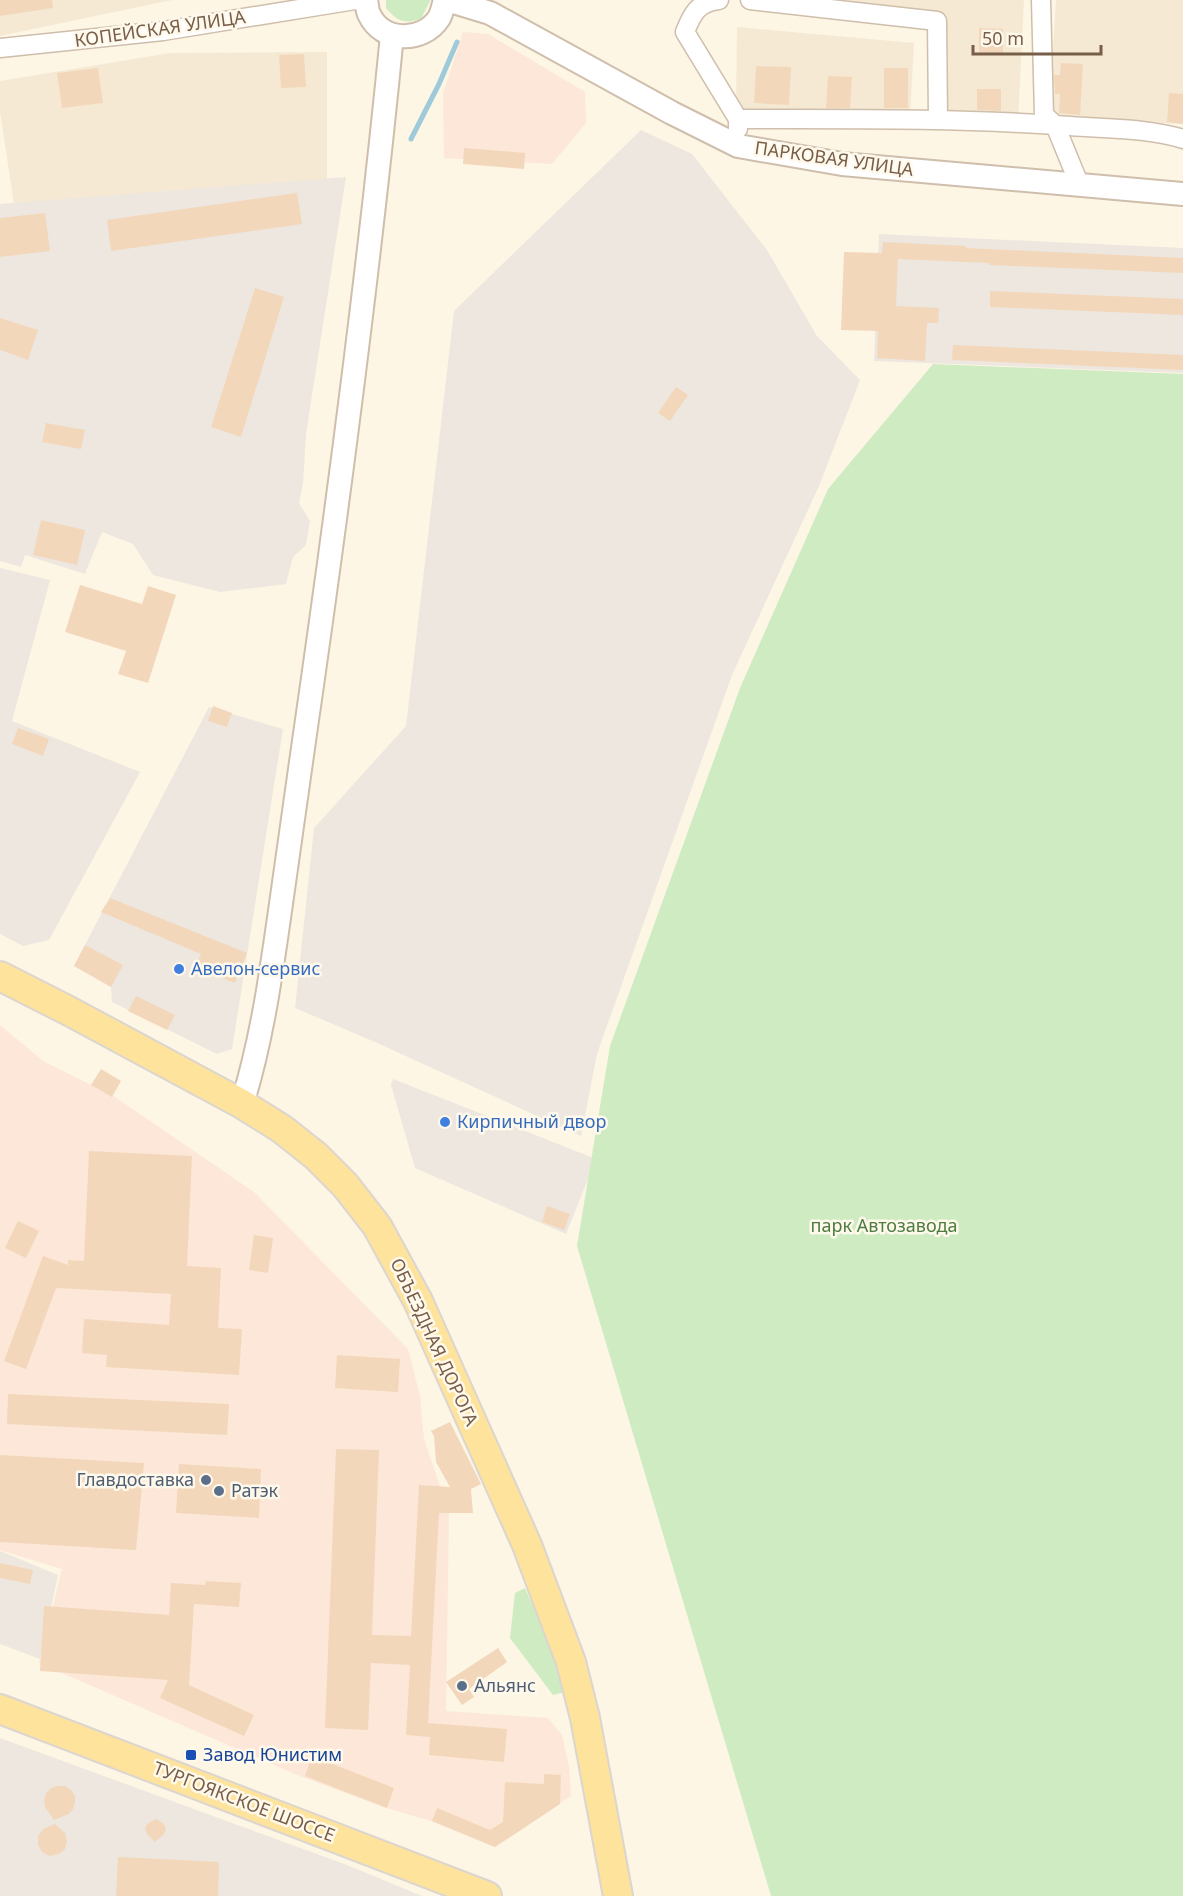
<svg xmlns="http://www.w3.org/2000/svg" width="1183" height="1896" font-family="'Noto Sans',sans-serif">
	<style>
		.residential { fill: #f5e9d3 }
		.commercial { fill: #fde7d8 }
		.industrial { fill: #ede7df }
		.green { fill: #cfebc2 }
		.lines { fill: none; stroke-linecap: round; stroke-linejoin: round }
		.stream { stroke: #9ecad9; stroke-width: 5 }
		.building { fill: #f3d7bb }
		.minor-casing { stroke: #cfbeab; stroke-width: 21 }
		.tertiary-casing { stroke: #cfbeab; stroke-width: 26 }
		.primary-casing { stroke: #dcd5d0; stroke-width: 32 }
		.minor { stroke: #fff; stroke-width: 18 }
		.tertiary { stroke: #fff; stroke-width: 22 }
		.primary { stroke: #fde39b; stroke-width: 28 }
		.shop-dot { fill: #3f7fe0; stroke: #fff9ec; stroke-width: 2 }
		.service-dot { fill: #5c6f8a; stroke: #fff9ec; stroke-width: 2 }
		.transit-dot { fill: #1a4fb4; stroke: #fff9ec; stroke-width: 2 }
		.labels { text-anchor: middle; stroke-width: 5; stroke-linejoin: round; paint-order: stroke }
		.street-label { font-size: 18px; fill: #775e49; stroke: #fff9ec }
		.shop-label { font-size: 18px; fill: #366cbe; stroke: #fff9ec; text-anchor: start }
		.park-label { font-size: 18px; fill: #4c7d41; stroke: #fff9ec }
		.service-label { font-size: 18px; fill: #4e5e75; stroke: #fff9ec; text-anchor: start }
		.transit-label { font-size: 18px; fill: #164399; stroke: #fff9ec; text-anchor: start }
	</style>
	<rect width="100%" height="100%" fill="#fdf6e5"/>
	<g class="residential">
		<polygon points="0,0 172,0 0,36"/>
		<polygon points="804,0 1024,0 1018,123 941,115 945,19"/>
		<polygon points="1056,0 1183,0 1183,124 1049,119"/>
		<polygon points="737,27 914,43 910,118 736,109"/>
		<polygon points="327,52 327,179 14,204 0,112 0,81 170,53"/>
	</g>
	<g class="commercial">
		<polygon points="463,32 488,34 585,92 586,123 552,164 444,158 443,94"/>
		<polygon points="0,1025 43,1061 115,1097 254,1192 408,1349 420,1396 424,1439 449,1512 446,1711 548,1718 562,1735 569,1766 571,1796 495,1847 428,1820 386,1808 297,1775 39,1663 62,1569 0,1550"/>
	</g>
	<g class="industrial">
		<polygon points="641,130 692,154 767,250 817,336 860,380 819,486 732,675 597,1054 581,1136 375,1042 295,1008 314,828 406,726 454,311"/>
		<polygon points="346,177 306,434 303,483 299,503 310,521 306,545 293,557 286,584 220,592 153,575 133,544 102,532 85,574 25,555 21,567 0,561 0,204"/>
		<polygon points="879,234 1183,248 1183,373 874,361"/>
		<polygon points="0,568 50,580 12,721 140,772 49,940 23,946 0,934"/>
		<polygon points="209,707 283,729 232,1049 217,1054 112,1002 111,987 74,966"/>
		<polygon points="393,1079 596,1159 566,1234 415,1168 391,1085"/>
		<polygon points="0,1551 58,1575 40,1659 0,1644"/>
		<polygon points="0,1738 347,1865 422,1896 0,1896"/>
	</g>
	<g class="green">
		<path d="M386,0H430V1L421,19C404,24 398,22 386,8Z"/>
		<polygon points="933,364 1183,374 1183,1896 771,1896 577,1246 610,1046 740,688 828,489"/>
		<polygon points="525,1588 543,1628 565,1692 553,1695 510,1638 515,1593"/>
	</g>
	<g class="lines">
		<polyline class="stream" points="411,139 439,84 457,42"/>
	</g>
	<g class="building">
		<polygon points="0,0 52,0 53,8 0,16"/>
		<polygon points="979,28 1003,29 1003,54 979,53"/>
		<polygon points="304,54 306,87 281,88 279,55"/>
		<polygon points="1061,63 1083,64 1080,115 1059,113 1060,94 1055,94 1054,75 1060,75"/>
		<polygon points="756,66 791,67 789,105 754,103"/>
		<polygon points="98,68 103,103 62,108 57,73"/>
		<rect x="884" y="68" width="24" height="40"/>
		<polygon points="828,76 852,77 850,108 826,108"/>
		<polygon points="977,89 1001,89 1001,111 977,110"/>
		<polygon points="1169,93 1183,94 1183,124 1167,122"/>
		<polygon points="464,148 525,153 524,169 463,164"/>
		<polygon points="297,193 302,224 111,251 107,220"/>
		<polygon points="45,213 50,251 0,257 0,218"/>
		<polygon points="883,242 966,246 966,248 1183,258 1183,273 989,265 989,263 898,259 896,306 939,308 938,323 927,323 925,361 877,358 878,331 841,330 844,252 882,253"/>
		<polygon points="255,288 284,297 241,437 211,427"/>
		<polygon points="990,291 1183,299 1183,315 990,307"/>
		<polygon points="0,318 38,330 28,360 0,350"/>
		<polygon points="953,345 1183,355 1183,370 952,360"/>
		<polygon points="676,387 688,395 670,421 658,413"/>
		<polygon points="46,423 85,430 81,449 42,442"/>
		<polygon points="41,520 85,530 77,565 33,555"/>
		<polygon points="80,585 142,604 148,586 176,595 148,683 118,674 126,651 65,632"/>
		<polygon points="213,706 232,713 227,727 208,721"/>
		<polygon points="18,728 49,739 43,756 12,744"/>
		<polygon points="110,898 247,953 235,983 195,967 201,954 101,912"/>
		<polygon points="85,945 123,965 111,987 74,966"/>
		<polygon points="136,996 175,1015 167,1030 128,1011"/>
		<polygon points="101,1069 121,1081 112,1097 91,1085"/>
		<polygon points="89,1151 192,1156 187,1266 221,1268 218,1328 242,1329 239,1375 106,1367 107,1355 82,1353 84,1319 169,1325 171,1294 56,1288 26,1369 4,1361 43,1256 68,1265 68,1260 84,1261"/>
		<polygon points="547,1206 570,1214 564,1230 542,1222"/>
		<polygon points="18,1221 39,1231 26,1258 5,1248"/>
		<polygon points="254,1235 273,1238 268,1273 249,1270"/>
		<polygon points="337,1355 400,1359 398,1392 335,1388"/>
		<polygon points="8,1394 229,1404 227,1435 7,1424"/>
		<polygon points="450,1422 481,1484 471,1489 473,1513 439,1513 428,1723 507,1729 504,1762 429,1755 430,1737 406,1735 410,1665 371,1663 368,1730 325,1728 336,1449 379,1450 372,1635 411,1636 419,1485 450,1487 436,1462 434,1436 431,1431"/>
		<polygon points="0,1455 144,1463 136,1550 0,1542"/>
		<polygon points="179,1464 261,1469 259,1518 176,1513"/>
		<polygon points="0,1563 33,1570 30,1584 0,1578"/>
		<polygon points="206,1581 241,1583 239,1607 194,1604 189,1685 254,1715 244,1736 160,1698 168,1680 40,1671 44,1606 169,1615 171,1583 205,1585"/>
		<polygon points="498,1648 507,1662 469,1689 474,1697 462,1705 446,1682"/>
		<polygon points="312,1756 394,1788 387,1808 305,1776"/>
		<polygon points="544,1774 561,1775 560,1804 495,1847 432,1821 437,1808 490,1830 503,1822 505,1782 544,1784"/>
		<polygon points="58,1786 65,1786 71,1790 75,1796 75,1802 73,1809 69,1814 54,1820 45,1807 44,1800 46,1793 51,1788"/>
		<polygon points="156,1819 164,1824 166,1829 164,1834 155,1842 147,1834 145,1829 147,1824"/>
		<polygon points="55,1824 65,1833 67,1841 65,1849 59,1854 50,1856 42,1852 38,1845 38,1836 43,1829"/>
		<polygon points="118,1857 219,1862 218,1896 116,1896"/>
	</g>
	<g class="lines">
		<defs>
			<g id="minor">
				<path d="M719,0C698,2 692,14 685,32L738,119V129"/>
				<polyline points="750,0 937,21 938,119"/>
				<polyline points="1041,0 1044,115 1055,125 1080,186"/>
				<polyline points="0,48 163,31 355,0"/>
				<path d="M738,119C849,119 960,118 1070,126C1107,129 1148,128 1183,139"/>
			</g>
			<g id="tertiary">
				<path d="M366,0C367,4 367,10 369,14C382,43 423,43 439,18C442,13 443,6 445,0"/>
				<polyline points="447,0 490,13 672,113 738,146 842,164 1183,194"/>
				<path d="M242,1104C261,1043 270,981 279,918C287,859 296,800 304,741C338,506 369,271 392,35"/>
			</g>
			<g id="primary">
				<polyline points="0,976 69,1011 242,1104 282,1129 316,1156 345,1185 377,1226 418,1301 527,1545 571,1662 585,1718 618,1896"/>
				<polyline points="0,1709 487,1896"/>
			</g>
		</defs>
		<use href="#minor" class="minor-casing"/>
		<use href="#tertiary" class="tertiary-casing"/>
		<use href="#primary" class="primary-casing"/>
		<use href="#minor" class="minor"/>
		<use href="#tertiary" class="tertiary"/>
		<use href="#primary" class="primary"/>
	</g>
	<g class="shop-dot">
		<circle cx="179" cy="969" r="6"/>
		<circle cx="445" cy="1122" r="6"/>
	</g>
	<g class="service-dot">
		<circle cx="206" cy="1480" r="6"/>
		<circle cx="219" cy="1491" r="6"/>
		<circle cx="462" cy="1686" r="6"/>
	</g>
	<rect class="transit-dot" x="185" y="1749" width="12" height="12" rx="3"/>
	<g class="labels">
		<g class="street-label">
			<text transform="translate(160 29) rotate(-8)" y="6">КОПЕЙСКАЯ УЛИЦА</text>
			<text transform="translate(834 159) rotate(8)" y="6">ПАРКОВАЯ УЛИЦА</text>
			<text transform="translate(434 1342) rotate(65)" y="6">ОБЪЕЗДНАЯ ДОРОГА</text>
			<text transform="translate(244 1802) rotate(21)" y="6">ТУРГОЯКСКОЕ ШОССЕ</text>
		</g>
		<g class="shop-label">
			<text x="191" y="975">Авелон-сервис</text>
			<text x="457" y="1128">Кирпичный двор</text>
		</g>
		<g class="park-label">
			<text x="884" y="1232">парк Автозавода</text>
		</g>
		<g class="service-label">
			<text x="194" y="1486" text-anchor="end">Главдоставка</text>
			<text x="231" y="1497">Ратэк</text>
			<text x="474" y="1692">Альянс</text>
		</g>
		<g class="transit-label">
			<text x="203" y="1761">Завод Юнистим</text>
		</g>
	</g>
	<path d="M973 45v9h128v-9" fill="none" stroke="#775e49" stroke-width="3"/>
	<text x="982" y="45" font-size="18" fill="#775e49" stroke="#fff9ec" stroke-width="4.5" paint-order="stroke">50 m</text>
</svg>
